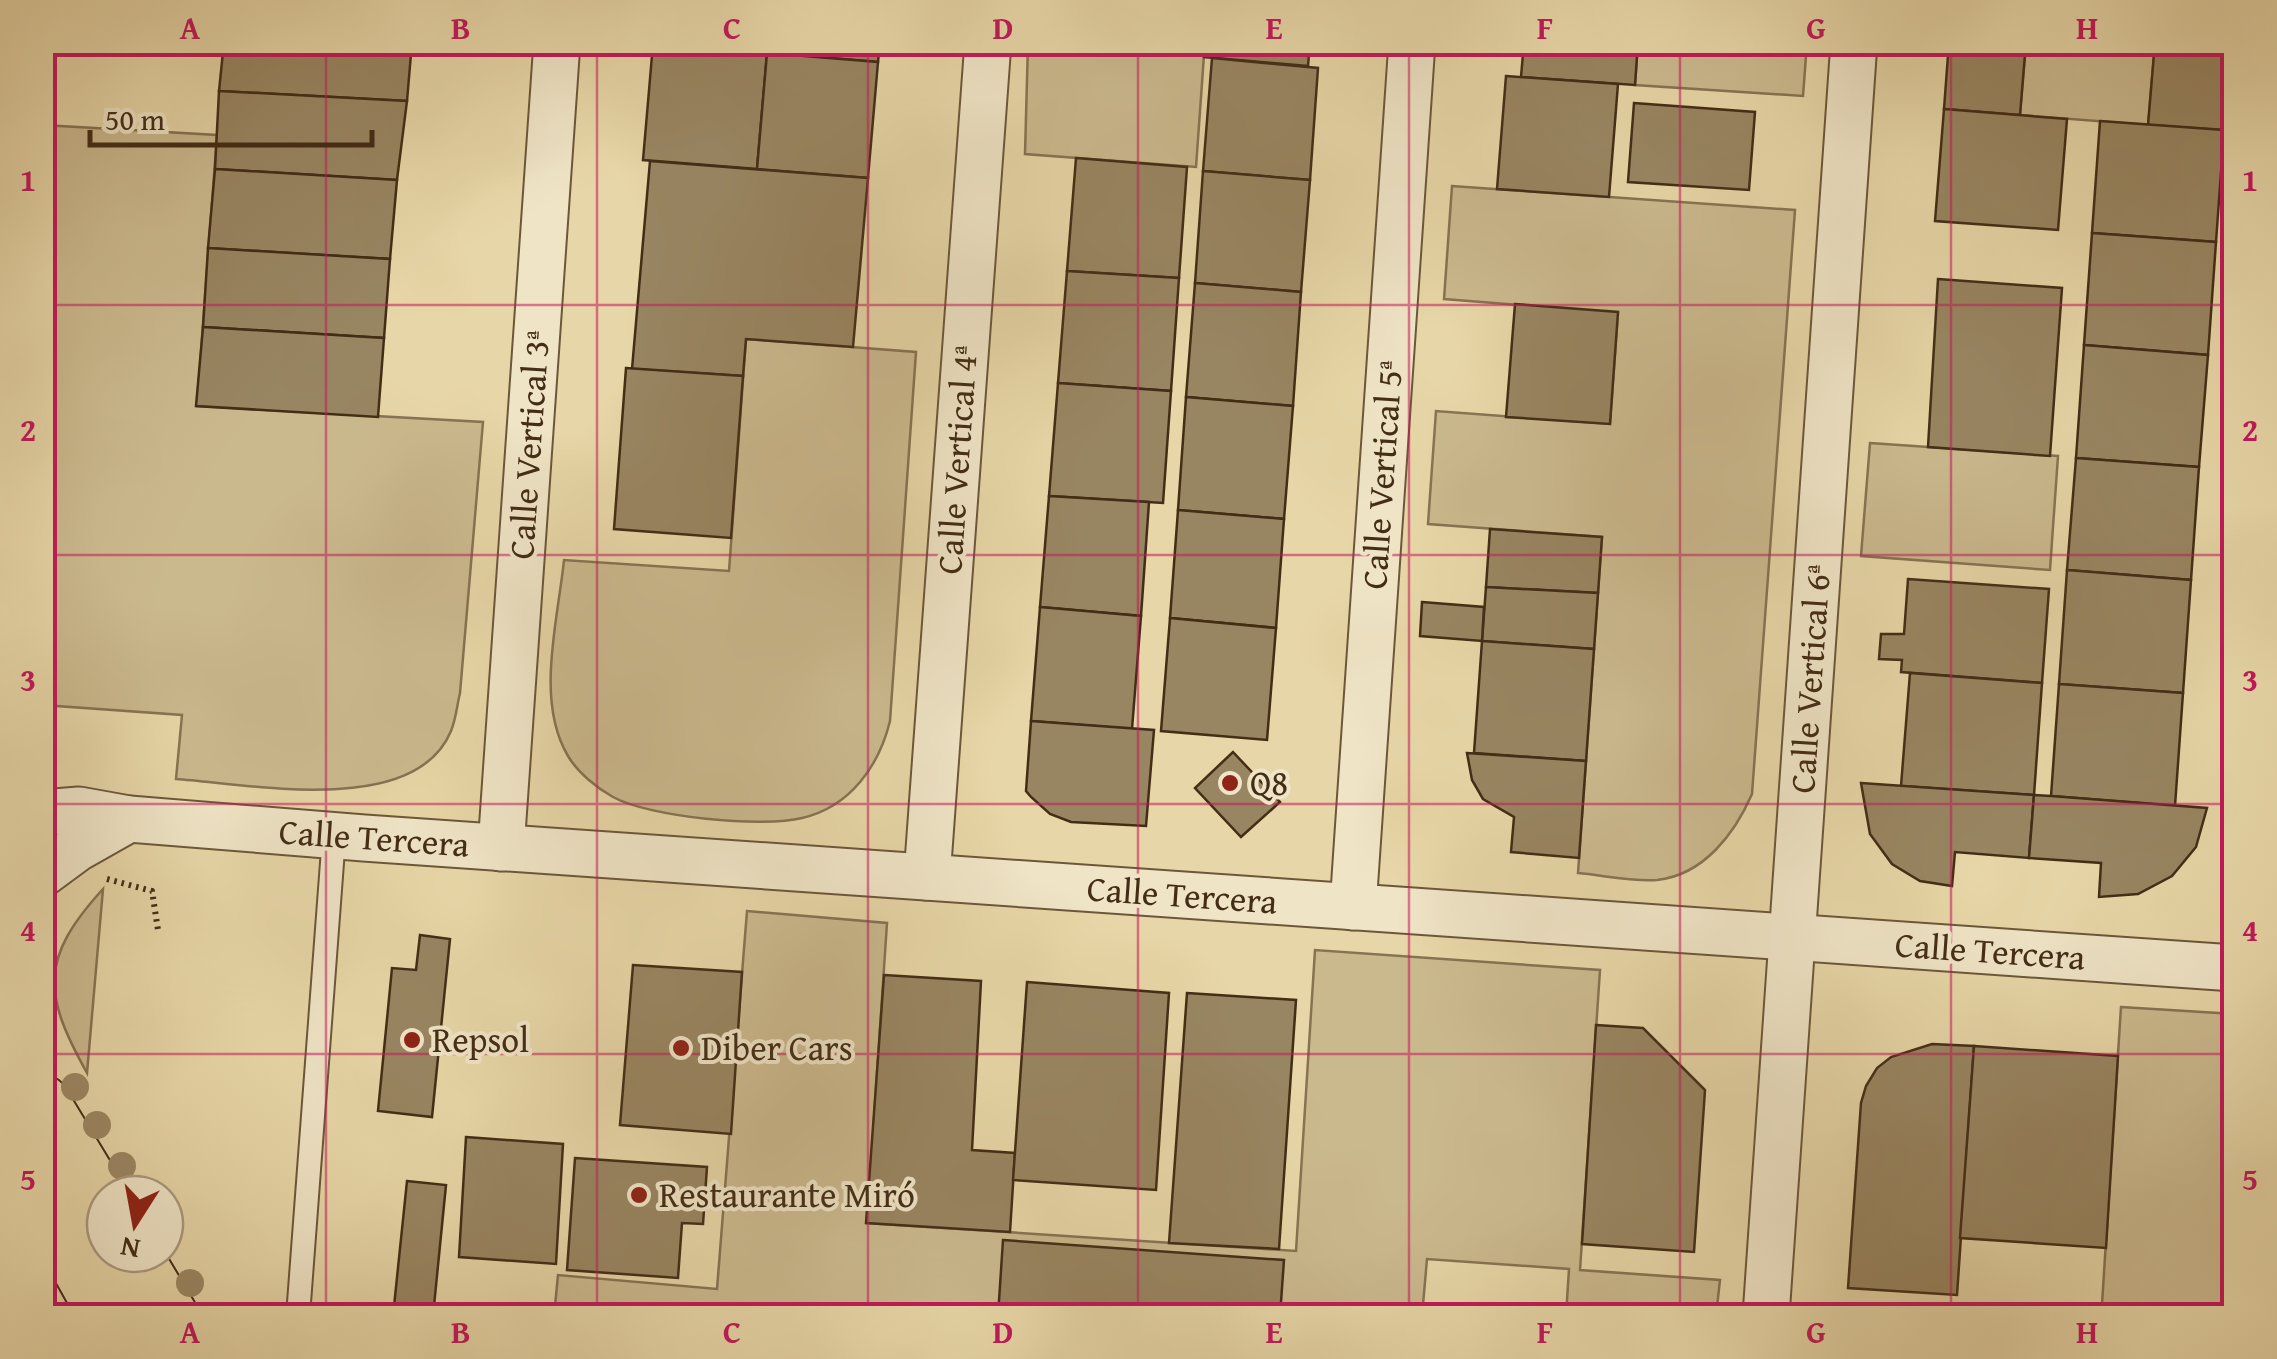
<svg xmlns="http://www.w3.org/2000/svg" width="2277" height="1359" font-family="'Gentium Book Plus',serif">
	<style>
		.green { fill: #cbb98e; stroke: #877352; stroke-width: 2.5 }
		.building { fill: #988561; stroke: #432d16; stroke-width: 2.5 }
		.lines { fill: none; stroke-linecap: round; stroke-linejoin: round }
		.service-casing { stroke: #6c573a; stroke-width: 26 }
		.minor-casing { stroke: #6c573a; stroke-width: 49 }
		.primary-casing { stroke: #432d16; stroke-width: 59 }
		.path { stroke: #432d16; stroke-width: 6; stroke-dasharray: 2.5 5; stroke-linecap: butt }
		.service { stroke: #efe4c6; stroke-width: 22 }
		.minor { stroke: #efe4c6; stroke-width: 45 }
		.primary { stroke: #e7d6a7; stroke-width: 55 }
		.tree { fill: #9c8864 }
		.grid { fill: none; stroke: #c2185b; stroke-width: 2.5; stroke-opacity: 0.55 }
		.poi-dot { fill: #8f2418; stroke: #efe4c6; stroke-width: 4 }
		.labels { text-anchor: middle; stroke-width: 8; stroke-linejoin: round; paint-order: stroke }
		.street-label { font-size: 35px; fill: #432d16; stroke: #efe4c6 }
		.poi-label { font-size: 35px; fill: #432d16; stroke: #efe4c6; text-anchor: start }
		.neatline { fill: none; stroke: #c2185b; stroke-width: 4 }
		.grid-label { font-size: 32px; text-anchor: middle; font-weight: bold; fill: #c2185b }
	</style>
	<rect width="100%" height="100%" fill="#e7d6a7"/>
	<filter id="stains"><feTurbulence type="fractalNoise" baseFrequency=".002" numOctaves="4"/><feColorMatrix values="0 0 0 0 .2 0 0 0 0 .09 0 0 0 0 .02 0 0 0 .5 -.17"/></filter>
	<radialGradient id="worn" r=".72"><stop offset=".6" stop-color="#630" stop-opacity="0"/><stop offset="1" stop-color="#630" stop-opacity=".3"/></radialGradient>
	<g class="green">
		<polygon points="1028,43 1204,55 1196,167 1025,154"/>
		<polygon points="1638,43 1807,43 1803,96 1635,85"/>
		<polygon points="2026,43 2155,43 2148,125 2020,115"/>
		<path d="M42,125L217,135L197,406L483,422L460,693C457,705 456,719 451,731C415,818 250,784 176,779L182,715L43,705Z"/>
		<path d="M1452,186L1795,210L1752,794C1735,833 1704,875 1657,880C1632,882 1602,875 1578,873L1602,537L1428,524L1436,411L1610,424L1618,313L1444,299Z"/>
		<path d="M746,339L916,352L890,721C879,766 850,807 802,818C762,828 649,817 613,797C597,788 578,773 568,756C535,701 558,620 564,560L729,571Z"/>
		<polygon points="1870,443 2058,456 2050,570 1861,556"/>
		<path d="M103,889L87,1073C43,994 39,959 103,889Z"/>
		<polygon points="747,911 887,923 867,1223 1296,1251 1315,950 1600,970 1580,1270 1720,1280 1716,1316 1566,1316 1569,1269 1427,1259 1422,1316 554,1316 558,1275 717,1289"/>
		<polygon points="2121,1007 2234,1014 2234,1313 2102,1304"/>
	</g>
	<g class="building">
		<polygon points="224,42 412,42 407,101 219,91"/>
		<polygon points="659,42 768,42 767,53"/>
		<polygon points="768,42 880,42 878,62 767,53"/>
		<polygon points="1079,42 1190,42 1189,53"/>
		<polygon points="1205,42 1310,42 1308,66 1204,57"/>
		<polygon points="1524,42 1638,42 1635,85 1521,77"/>
		<polygon points="1949,42 2026,42 2020,115 1944,109"/>
		<polygon points="2155,42 2234,42 2234,131 2148,125"/>
		<polygon points="653,44 767,53 757,169 643,160"/>
		<polygon points="767,53 878,62 868,178 757,169"/>
		<polygon points="1212,58 1318,68 1310,180 1203,171"/>
		<polygon points="1506,76 1618,84 1609,197 1497,189"/>
		<polygon points="219,91 407,101 397,180 215,169"/>
		<polygon points="1634,103 1755,112 1749,190 1628,182"/>
		<polygon points="1944,109 2067,119 2058,230 1935,221"/>
		<polygon points="2100,121 2224,130 2216,242 2092,233"/>
		<polygon points="1076,158 1187,167 1179,278 1067,271"/>
		<polygon points="650,161 868,178 853,347 746,339 743,376 632,369"/>
		<polygon points="215,169 397,180 390,259 208,248"/>
		<polygon points="1203,171 1310,180 1301,292 1195,283"/>
		<polygon points="2092,233 2216,242 2208,355 2084,345"/>
		<polygon points="208,248 390,259 384,338 203,327"/>
		<polygon points="1067,271 1179,278 1171,391 1058,383"/>
		<polygon points="1938,279 2062,288 2050,456 1928,447"/>
		<polygon points="1195,283 1301,292 1293,406 1186,397"/>
		<polygon points="1515,304 1618,312 1610,424 1506,417"/>
		<polygon points="203,327 384,338 378,417 196,406"/>
		<polygon points="2084,345 2208,355 2199,467 2076,458"/>
		<polygon points="626,368 743,376 731,538 614,529"/>
		<polygon points="1058,383 1171,391 1163,503 1049,496"/>
		<polygon points="1186,397 1293,406 1284,519 1178,510"/>
		<polygon points="2076,458 2199,467 2191,580 2067,570"/>
		<polygon points="1049,496 1149,502 1141,616 1040,607"/>
		<polygon points="1178,510 1284,519 1276,628 1170,618"/>
		<polygon points="1490,529 1602,537 1598,593 1486,587"/>
		<polygon points="2067,570 2191,580 2183,693 2059,684"/>
		<polygon points="1908,579 2049,589 2042,683 1901,672 1902,660 1879,659 1881,634 1904,634"/>
		<polygon points="1486,587 1598,593 1594,649 1482,641"/>
		<polygon points="1422,602 1484,607 1482,641 1420,636"/>
		<polygon points="1040,607 1141,616 1132,729 1031,721"/>
		<polygon points="1170,618 1276,628 1267,740 1161,731"/>
		<polygon points="1482,641 1594,649 1586,761 1474,753"/>
		<polygon points="1910,673 2042,683 2034,795 1901,786"/>
		<polygon points="2059,684 2183,693 2175,806 2051,796"/>
		<polygon points="1031,721 1154,730 1146,826 1071,822 1050,814 1031,797 1026,791"/>
		<polygon points="1233,752 1280,802 1241,837 1195,788"/>
		<polygon points="1467,753 1586,761 1579,858 1511,852 1514,817 1483,799 1472,780"/>
		<polygon points="1861,783 2034,795 2029,858 1955,852 1952,886 1920,881 1892,864 1870,834"/>
		<polygon points="2034,795 2051,796 2207,808 2196,847 2172,876 2138,894 2099,897 2101,863 2029,858"/>
		<polygon points="420,935 450,939 432,1117 378,1111 392,968 416,970"/>
		<polygon points="633,965 742,972 731,1134 620,1125"/>
		<polygon points="884,975 981,981 972,1150 1015,1153 1010,1232 866,1223"/>
		<polygon points="1027,982 1169,993 1156,1190 1013,1180"/>
		<polygon points="1187,993 1296,1000 1279,1249 1169,1243"/>
		<polygon points="1596,1025 1643,1028 1705,1090 1694,1252 1582,1244"/>
		<polygon points="1932,1044 1974,1046 1957,1295 1848,1288 1861,1103 1866,1086 1877,1068 1891,1057"/>
		<polygon points="1974,1046 2118,1056 2106,1248 1960,1238"/>
		<polygon points="466,1137 563,1144 556,1264 459,1257"/>
		<polygon points="575,1158 707,1167 703,1224 682,1223 678,1278 567,1270"/>
		<polygon points="407,1181 446,1185 433,1316 393,1316"/>
		<polygon points="1003,1240 1284,1260 1280,1316 998,1316"/>
	</g>
	<g class="lines">
		<defs>
			<polyline id="service" points="298,1316 334,836"/>
			<g id="minor">
				<polyline points="42,813 79,810 129,819 364,838 2234,968"/>
				<polyline points="501,848 557,42"/>
				<polyline points="42,874 76,849 129,819"/>
				<polyline points="927,877 988,42"/>
				<polyline points="1353,907 1412,42"/>
				<polyline points="1766,1316 1854,42"/>
			</g>
			<g id="primary">
				<polyline points="42,1103 105,1207"/>
				<polyline points="42,1200 107,1316"/>
				<polyline points="133,1254 170,1316"/>
			</g>
		</defs>
		<use href="#service" class="service-casing"/>
		<use href="#minor" class="minor-casing"/>
		<use href="#primary" class="primary-casing"/>
		<polyline class="path" points="107,879 152,891 158,930"/>
		<use href="#service" class="service"/>
		<use href="#minor" class="minor"/>
		<use href="#primary" class="primary"/>
	</g>
	<g class="tree">
		<circle cx="75" cy="1087" r="14"/>
		<circle cx="97" cy="1125" r="14"/>
		<circle cx="122" cy="1166" r="14"/>
		<circle cx="190" cy="1283" r="14"/>
	</g>
	<path class="grid" d="M326,42V1316M597,42V1316M868,42V1316M1138,42V1316M1409,42V1316M1680,42V1316M1951,42V1316M42,305H2234M42,555H2234M42,804H2234M42,1054H2234"/>
	<g class="poi-dot">
		<circle cx="1230" cy="783" r="10"/>
		<circle cx="412" cy="1040" r="10"/>
		<circle cx="681" cy="1048" r="10"/>
		<circle cx="639" cy="1195" r="10"/>
	</g>
	<g class="labels">
		<g class="street-label">
			<text transform="translate(529 445) rotate(-86)" y="12">Calle Vertical 3ª</text>
			<text transform="translate(957 460) rotate(-86)" y="12">Calle Vertical 4ª</text>
			<text transform="translate(1382 475) rotate(-86)" y="12">Calle Vertical 5ª</text>
			<text transform="translate(1810 679) rotate(-86)" y="12">Calle Vertical 6ª</text>
			<text transform="translate(374 838) rotate(4)" y="12">Calle Tercera</text>
			<text transform="translate(1182 895) rotate(4)" y="12">Calle Tercera</text>
			<text transform="translate(1990 951) rotate(4)" y="12">Calle Tercera</text>
		</g>
		<g class="poi-label">
			<text x="1250" y="795">Q8</text>
			<text x="432" y="1052">Repsol</text>
			<text x="701" y="1060">Diber Cars</text>
			<text x="659" y="1207">Restaurante Miró</text>
		</g>
	</g>
	<rect width="2277" height="1359" fill="none" stroke="#e7d6a7" stroke-width="110"/>
	<g transform="translate(135 1224) rotate(191)"><circle r="48" fill="#efe4c6" stroke="#aa9b80" stroke-width="2.5"/>
	<path d="M0-8L18 38L0 25L-18 38Z" fill="#8f2418"/>
	<text y="-15" font-size="28" font-weight="bold" text-anchor="middle" fill="#432d16">N</text>
	</g>
	<path d="M90 130v15h282v-15" fill="none" stroke="#432d16" stroke-width="5"/>
	<text x="105" y="130" font-size="30" fill="#432d16" stroke="#efe4c6" stroke-width="8" paint-order="stroke">50 m</text>
	<rect x="55" y="55" width="2167" height="1249" class="neatline"/>
	<g class="grid-label">
		<text x="190" y="39">A</text>
		<text x="461" y="39">B</text>
		<text x="732" y="39">C</text>
		<text x="1003" y="39">D</text>
		<text x="1274" y="39">E</text>
		<text x="1545" y="39">F</text>
		<text x="1816" y="39">G</text>
		<text x="2087" y="39">H</text>
		<text x="28" y="191">1</text>
		<text x="2250" y="191">1</text>
		<text x="28" y="441">2</text>
		<text x="2250" y="441">2</text>
		<text x="28" y="691">3</text>
		<text x="2250" y="691">3</text>
		<text x="28" y="941">4</text>
		<text x="2250" y="941">4</text>
		<text x="28" y="1190">5</text>
		<text x="2250" y="1190">5</text>
		<text x="190" y="1343">A</text>
		<text x="461" y="1343">B</text>
		<text x="732" y="1343">C</text>
		<text x="1003" y="1343">D</text>
		<text x="1274" y="1343">E</text>
		<text x="1545" y="1343">F</text>
		<text x="1816" y="1343">G</text>
		<text x="2087" y="1343">H</text>
	</g>
	<rect width="100%" height="100%" filter="url(#stains)"/>
	<rect width="100%" height="100%" fill="url(#worn)"/>
</svg>
